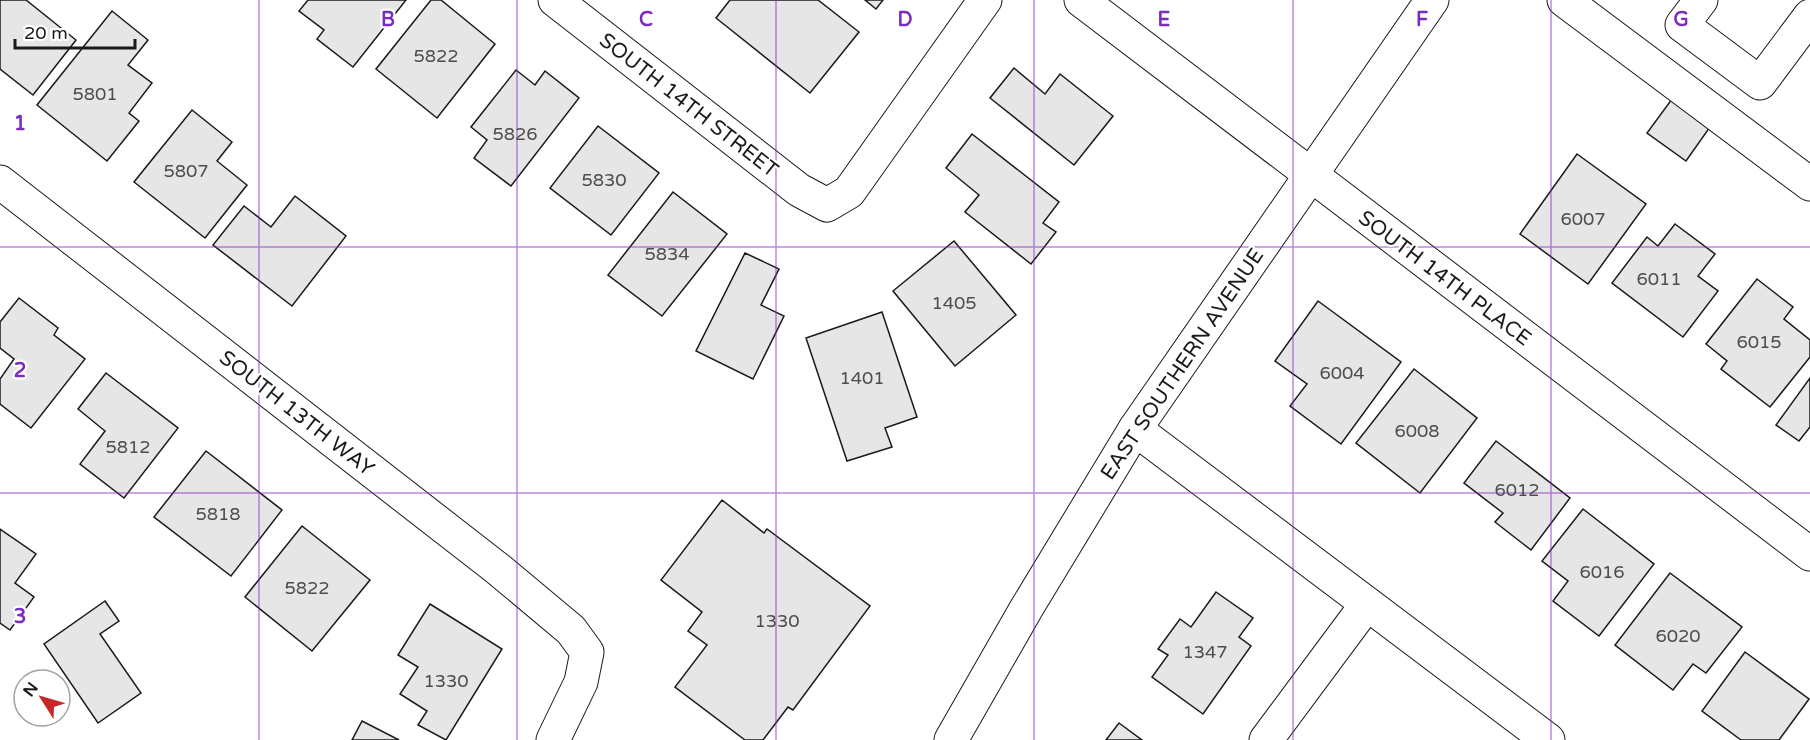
<svg xmlns="http://www.w3.org/2000/svg" width="1810" height="740" font-family="'Varela Round',sans-serif">
	<style>
		.building { fill: #e6e6e6; stroke: #1a1a1a; stroke-width: 1.5 }
		.lines { fill: none; stroke-linecap: round; stroke-linejoin: round }
		.minor-casing { stroke: #1a1a1a; stroke-width: 35 }
		.major-casing { stroke: #1a1a1a; stroke-width: 35 }
		.minor { stroke: #fff; stroke-width: 33 }
		.major { stroke: #fff; stroke-width: 33 }
		.grid { fill: none; stroke: #7b2cbf; stroke-width: 1.5; stroke-opacity: 0.55 }
		.labels { text-anchor: middle; stroke-width: 4.5; stroke-linejoin: round; paint-order: stroke }
		.number-label { font-size: 18px; fill: #4d4d4d }
		.street-label { font-size: 21px; fill: #1a1a1a; stroke: #fff }
		.grid-label { font-size: 20px; text-anchor: middle; font-weight: bold; fill: #7b2cbf; stroke: #fff; stroke-width: 4.5; stroke-linejoin: round; paint-order: stroke }
	</style>
	<rect width="100%" height="100%" fill="#fff"/>
	<g class="building">
		<polygon points="0,0 26,0 76,40 33,95 0,69"/>
		<polygon points="308,0 406,0 353,67 317,39 324,30 299,11"/>
		<polygon points="431,0 441,0 495,44 437,118 376,69"/>
		<polygon points="730,0 818,0 859,32 810,93 716,18"/>
		<polygon points="865,0 883,0 876,9"/>
		<polygon points="112,11 148,40 128,65 152,83 129,113 139,121 107,161 37,105"/>
		<polygon points="1014,68 1045,94 1060,74 1113,116 1074,165 990,98"/>
		<polygon points="516,70 535,85 545,71 579,98 511,186 474,158 487,140 471,127"/>
		<polygon points="1672,99 1710,127 1686,161 1647,133"/>
		<polygon points="192,110 232,142 217,161 247,185 205,238 134,182"/>
		<polygon points="598,126 659,173 611,235 550,188"/>
		<polygon points="972,134 1059,202 1043,223 1056,232 1031,264 965,212 979,195 946,168"/>
		<polygon points="1577,154 1646,204 1588,284 1520,234"/>
		<polygon points="673,192 727,234 662,316 608,275"/>
		<polygon points="295,196 346,236 292,306 213,245 244,206 271,227"/>
		<polygon points="1675,224 1715,254 1698,276 1718,291 1683,337 1612,283 1647,237 1658,246"/>
		<polygon points="954,241 1016,315 955,366 893,291"/>
		<polygon points="745,253 779,269 761,305 784,316 753,379 696,351"/>
		<polygon points="1757,279 1793,307 1784,319 1810,340 1810,357 1770,407 1721,369 1727,361 1706,344"/>
		<polygon points="19,298 58,328 54,335 85,359 31,428 0,404 0,379 14,359 0,348 0,322"/>
		<polygon points="1318,301 1401,362 1341,444 1290,406 1307,384 1275,361"/>
		<polygon points="882,312 917,417 885,428 892,447 847,461 806,338"/>
		<polygon points="1414,369 1477,418 1420,493 1356,443"/>
		<polygon points="106,373 178,428 124,498 80,464 105,431 78,409"/>
		<polygon points="1810,378 1810,427 1799,441 1776,425"/>
		<polygon points="1496,441 1570,498 1531,550 1495,522 1503,513 1464,483"/>
		<polygon points="206,451 282,510 231,576 154,517"/>
		<polygon points="722,500 764,533 767,529 870,606 793,710 788,707 763,740 745,740 675,687 707,645 688,631 702,612 661,580"/>
		<polygon points="1583,509 1654,564 1599,636 1553,601 1568,581 1542,561"/>
		<polygon points="302,526 370,580 312,651 245,597"/>
		<polygon points="0,529 36,554 15,583 34,597 10,630 0,623"/>
		<polygon points="1670,573 1742,627 1706,673 1693,664 1673,690 1615,645"/>
		<polygon points="1216,592 1253,618 1239,637 1251,646 1203,714 1152,677 1168,655 1158,649 1180,619 1191,627"/>
		<polygon points="105,601 119,621 100,634 141,693 98,723 44,644"/>
		<polygon points="430,604 502,649 446,740 418,725 427,711 400,694 418,667 398,655"/>
		<polygon points="1745,652 1809,699 1779,740 1741,740 1702,711"/>
		<polygon points="362,721 399,740 352,740"/>
		<polygon points="1119,723 1142,740 1106,740"/>
	</g>
	<g class="lines">
		<defs>
			<g id="minor">
				<polyline points="555,0 799,190 827,205 849,192 985,0"/>
				<polyline points="1081,0 1810,554"/>
				<polyline points="1564,0 1810,184"/>
				<polyline points="1701,0 1682,25 1760,83 1810,16"/>
				<polyline points="0,182 498,569 571,630 587,652 581,682 553,740"/>
				<polyline points="1135,429 1548,740"/>
				<polyline points="1266,740 1367,604"/>
			</g>
			<polyline id="major" points="951,740 1026,609 1135,429 1432,0"/>
		</defs>
		<use href="#minor" class="minor-casing"/>
		<use href="#major" class="major-casing"/>
		<use href="#minor" class="minor"/>
		<use href="#major" class="major"/>
	</g>
	<path class="grid" d="M259,0V740M517,0V740M776,0V740M1034,0V740M1293,0V740M1551,0V740M0,247H1810M0,493H1810"/>
	<g class="labels">
		<g class="number-label">
			<text x="436" y="62">5822</text>
			<text x="95" y="100">5801</text>
			<text x="515" y="140">5826</text>
			<text x="186" y="177">5807</text>
			<text x="604" y="186">5830</text>
			<text x="1583" y="225">6007</text>
			<text x="667" y="260">5834</text>
			<text x="1659" y="285">6011</text>
			<text x="954" y="309">1405</text>
			<text x="1759" y="348">6015</text>
			<text x="1342" y="379">6004</text>
			<text x="862" y="384">1401</text>
			<text x="1417" y="437">6008</text>
			<text x="128" y="453">5812</text>
			<text x="1517" y="496">6012</text>
			<text x="218" y="520">5818</text>
			<text x="1602" y="578">6016</text>
			<text x="307" y="594">5822</text>
			<text x="777" y="627">1330</text>
			<text x="1678" y="642">6020</text>
			<text x="1205" y="658">1347</text>
			<text x="446" y="687">1330</text>
		</g>
		<g class="street-label">
			<text transform="translate(689 105) rotate(38)" y="7">SOUTH 14TH STREET</text>
			<text transform="translate(1445 278) rotate(37)" y="7">SOUTH 14TH PLACE</text>
			<text transform="translate(1182 364) rotate(-56)" y="7">EAST SOUTHERN AVENUE</text>
			<text transform="translate(297 413) rotate(38)" y="7">SOUTH 13TH WAY</text>
		</g>
	</g>
	<g class="grid-label">
		<text x="388" y="26">B</text>
		<text x="646" y="26">C</text>
		<text x="905" y="26">D</text>
		<text x="1164" y="26">E</text>
		<text x="1422" y="26">F</text>
		<text x="1681" y="26">G</text>
		<text x="20" y="130">1</text>
		<text x="20" y="377">2</text>
		<text x="20" y="623">3</text>
	</g>
	<g transform="translate(42 698) rotate(307)"><circle r="28" fill="#ffffff" stroke="#a3a3a3" stroke-width="1.5"/>
	<path d="M0-4.5L10 22L0 15L-10 22Z" fill="#c62828"/>
	<text y="-9" font-size="16" font-weight="bold" text-anchor="middle" fill="#1a1a1a">N</text>
	</g>
	<path d="M15 39v9h120v-9" fill="none" stroke="#1a1a1a" stroke-width="3"/>
	<text x="24" y="39" font-size="18" fill="#1a1a1a" stroke="#ffffff" stroke-width="4.5" paint-order="stroke">20 m</text>
</svg>
